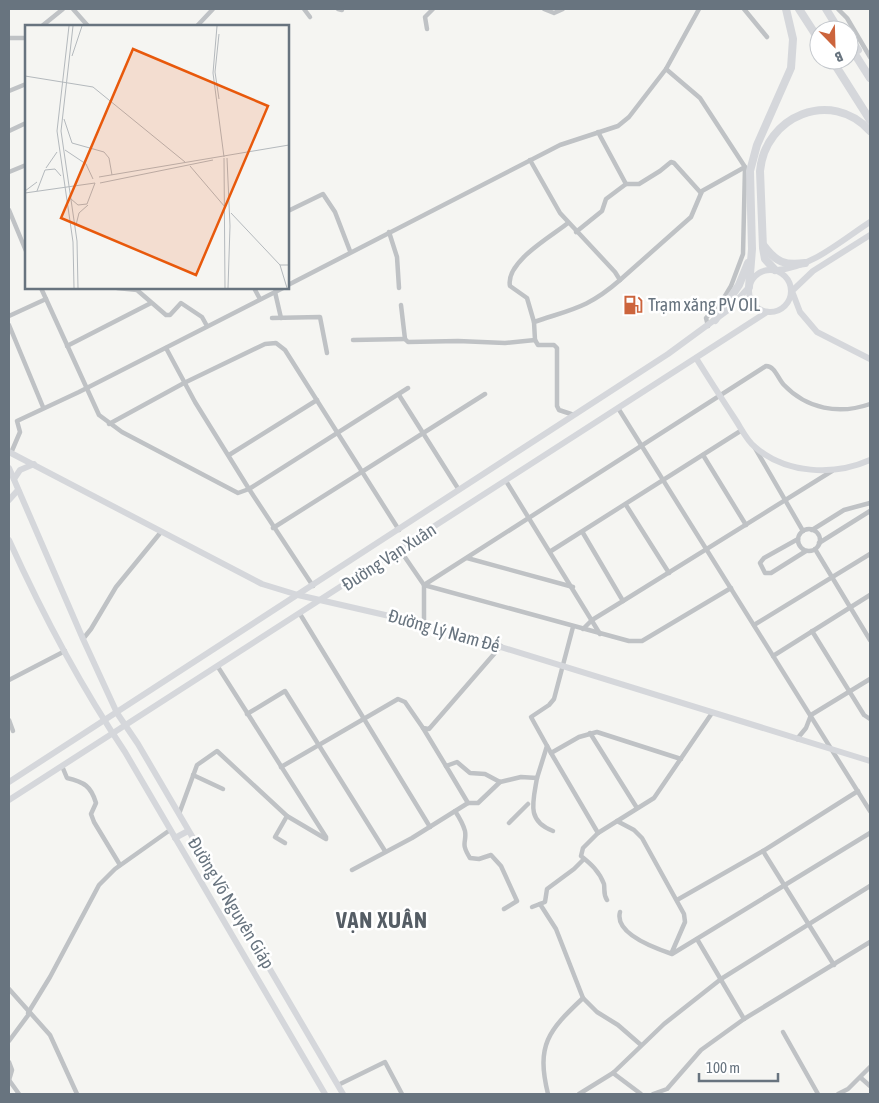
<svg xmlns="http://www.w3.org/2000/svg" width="879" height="1103" font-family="'Asap Condensed',sans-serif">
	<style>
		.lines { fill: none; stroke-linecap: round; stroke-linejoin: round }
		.street { stroke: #bfc2c5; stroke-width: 4.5 }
		.secondary { stroke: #d5d7db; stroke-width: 6 }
		.highway { stroke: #d5d7db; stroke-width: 8 }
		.labels { text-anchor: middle; stroke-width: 5; stroke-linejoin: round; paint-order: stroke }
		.poi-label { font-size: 18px; fill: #68747f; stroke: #fff; text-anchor: start }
		.street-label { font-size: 18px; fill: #68747f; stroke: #fff }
		.district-label { font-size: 22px; font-weight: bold; letter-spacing: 1px; fill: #555d65; stroke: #fff }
		.inset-road { fill: none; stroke: #b4b9bd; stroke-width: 1 }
		.view { fill: #e8590c; fill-opacity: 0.15; stroke: #e8590c; stroke-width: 2.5 }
		.inset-edge { fill: none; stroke: #68747f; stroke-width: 2.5 }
	</style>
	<rect width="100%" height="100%" fill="#f5f5f2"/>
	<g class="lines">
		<g class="street">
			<polyline points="73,9 88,26"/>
			<polyline points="304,9 310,17"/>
			<polyline points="338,9 342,10"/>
			<polyline points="544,9 554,13 563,9"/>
			<polyline points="744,9 767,37"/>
			<polyline points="838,9 847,18 870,57"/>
			<polyline points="42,26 63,9"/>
			<polyline points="197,26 213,9"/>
			<polyline points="427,29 425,17 433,9"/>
			<polyline points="9,38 26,38"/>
			<polyline points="666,69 699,9"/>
			<polyline points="9,91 26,84"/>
			<polyline points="9,131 26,123"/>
			<polyline points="598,132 626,184"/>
			<polyline points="9,172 26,165"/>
			<polyline points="9,210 26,251"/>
			<polyline points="288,211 323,194 335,212 350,251"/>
			<polyline points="389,232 397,257 399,288"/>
			<polyline points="576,232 602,211 606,199 626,184 639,184 660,171 671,162 674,163 701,193"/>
			<polyline points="620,280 691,217 702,191 745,167"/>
			<polyline points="288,285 560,145 618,126 629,117 666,69 700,98 745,167 743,254 731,286 722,301 706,318 708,326"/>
			<polyline points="41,288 99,415 122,432 238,493 249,489 408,388"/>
			<polyline points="117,288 137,290 166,315 170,315 181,303 202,317 207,326"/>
			<polyline points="254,288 260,299"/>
			<polyline points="275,292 281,318"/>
			<path d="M401,305L405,339L408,342L458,341L505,343L535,340L534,322C572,309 588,308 620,280L615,272L560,213L530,160"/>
			<polyline points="9,316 46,299"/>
			<polyline points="272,318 320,317 327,353"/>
			<path d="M534,322L527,298L510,286C505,262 552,236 568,223"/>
			<polyline points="9,325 43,407"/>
			<polyline points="353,340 405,339"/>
			<polyline points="535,340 538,345 554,345 557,348 557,406 559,410 574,415"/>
			<polyline points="67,346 151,303"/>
			<polyline points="166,348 195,402 249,489 313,586"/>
			<polyline points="399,395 459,490"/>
			<polyline points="618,408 870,811"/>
			<polyline points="109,424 184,383 265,344 276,343 285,350 399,530"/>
			<polyline points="755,448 803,531"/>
			<polyline points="11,453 20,432 17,421 79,392 283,288"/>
			<polyline points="229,455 317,400"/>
			<polyline points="703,455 746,525"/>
			<polyline points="506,481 600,634"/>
			<polyline points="626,505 669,573"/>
			<polyline points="273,528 485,394"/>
			<circle cx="809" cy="540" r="11"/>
			<polyline points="812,530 844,510 870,503"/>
			<polyline points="583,533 623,601"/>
			<polyline points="798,539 764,558 760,563 765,573 771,573 806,551"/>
			<polyline points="819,543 870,511"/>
			<polyline points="815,549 870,640"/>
			<polyline points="400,550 424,585 629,641 642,641 731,588"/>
			<polyline points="551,551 742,430"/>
			<polyline points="467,558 573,587"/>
			<polyline points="300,614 430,827"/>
			<path d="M424,623V585L766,366C775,366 778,379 784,385C807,409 839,415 870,404"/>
			<polyline points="754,625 870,554"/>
			<polyline points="573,627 554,699 549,705 531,717 551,753 579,737 597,732 681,759"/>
			<polyline points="583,629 592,620 623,601 832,471"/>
			<polyline points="812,631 864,715 870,719"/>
			<polyline points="83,639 91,629 116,587 161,532"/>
			<polyline points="773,656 870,595"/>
			<polyline points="218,667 326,837"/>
			<polyline points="9,680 65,651"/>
			<polyline points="247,714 285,691 385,851"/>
			<polyline points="9,720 13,731"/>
			<polyline points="423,728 446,766"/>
			<polyline points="590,733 637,808"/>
			<polyline points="797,739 806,728 811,715 870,679"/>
			<polyline points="551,753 598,833"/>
			<path d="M62,766L67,778C84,782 91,786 96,803L91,814L94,822L120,865"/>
			<polyline points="281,767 398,699 405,702 423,728 429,729 501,646"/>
			<polyline points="193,775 223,789"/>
			<path d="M537,778C533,802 526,821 553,831"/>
			<polyline points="468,803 478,803 500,782"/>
			<path d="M455,811C459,817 463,824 465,831C467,843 460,842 470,858L479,859L491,855L501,866L517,901L504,909"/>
			<polyline points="179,814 197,765 217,751 287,816 326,839"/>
			<polyline points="617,821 634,830 642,838 684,914 685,922 672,952"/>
			<polyline points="509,823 528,804"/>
			<polyline points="285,843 275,837 287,816"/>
			<polyline points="763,851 834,965"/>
			<polyline points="352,870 412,838 468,803 446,766 457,762 470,773 485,774 500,782 521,777 537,778 547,746"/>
			<path d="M607,900C603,894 605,890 604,884C599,871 591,864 581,856L583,848L598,833L654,798L712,713"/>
			<polyline points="677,900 763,851 858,791"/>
			<polyline points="540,904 556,929 583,998 597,1012 618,1025 641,1045"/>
			<polyline points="532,907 545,902 547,889 574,869 584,859"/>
			<path d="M620,912C614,934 657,949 672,954L870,833"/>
			<polyline points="697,939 744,1019"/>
			<polyline points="9,989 50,1035 77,1094"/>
			<polyline points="28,1013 50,977 99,885 115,869 170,830"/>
			<polyline points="783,1032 818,1094"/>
			<polyline points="9,1041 29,1014"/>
			<polyline points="9,1062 12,1070 9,1080"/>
			<polyline points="613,1073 641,1094"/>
			<polyline points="861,1078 870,1086"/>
			<polyline points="9,1080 19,1094"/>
			<polyline points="338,1085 385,1062 402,1094"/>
			<path d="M548,1094C536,1045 548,1031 583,998"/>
			<polyline points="579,1094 613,1073 664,1024 721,979 870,886"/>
			<polyline points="653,1094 667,1089 701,1050 744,1019 870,942"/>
			<polyline points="838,1094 848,1089 870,1067"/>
		</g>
		<g class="secondary">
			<polyline points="870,235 813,271 792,291 800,312 817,332 870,359"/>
			<circle cx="770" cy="291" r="21"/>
			<path d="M777,270C811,268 842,240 870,222"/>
			<path d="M696,358C709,379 722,399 735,419C741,428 747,441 755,447C786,474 834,476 870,460"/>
			<polyline points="9,452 262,584 298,595 433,626 870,761"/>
			<polyline points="9,468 83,639 117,713 138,744 343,1094"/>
			<polyline points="14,479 20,470 34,464"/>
			<polyline points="9,500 18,490"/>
			<path d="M9,540C42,613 80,685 125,752L325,1094"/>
			<polyline points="9,782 668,354 728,310 749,287"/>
			<polyline points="9,800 767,312"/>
			<polyline points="175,838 188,831"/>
		</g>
		<g class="highway">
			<polyline points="799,9 819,40"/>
			<polyline points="826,9 839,30"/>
			<polyline points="849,37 858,50"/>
			<polyline points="849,45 870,78"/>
			<polyline points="832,60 870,120"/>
			<path d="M764,246C776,262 785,266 805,263"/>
			<path d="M775,270L765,259L763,248L760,171C765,116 831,88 870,131"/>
			<polyline points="749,287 752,249 750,171 757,145 791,68 793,39 786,9"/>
			<polyline points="715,320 739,285 748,263"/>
		</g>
	</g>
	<defs>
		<symbol id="fuel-bare" viewBox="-9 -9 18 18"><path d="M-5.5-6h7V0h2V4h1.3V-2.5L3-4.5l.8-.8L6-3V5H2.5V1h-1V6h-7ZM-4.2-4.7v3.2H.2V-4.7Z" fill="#cc643c" stroke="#fff" stroke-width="2.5" paint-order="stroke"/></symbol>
	</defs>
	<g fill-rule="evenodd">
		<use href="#fuel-bare" x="619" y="291" width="28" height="28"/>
	</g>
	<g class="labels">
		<g class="poi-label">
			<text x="648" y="311">Trạm xăng PV OIL</text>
		</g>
		<g class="street-label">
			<text transform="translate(389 557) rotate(-33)" y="6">Đường Vạn Xuân</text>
			<text transform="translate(444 631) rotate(16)" y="6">Đường Lý Nam Đế</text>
			<text transform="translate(231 903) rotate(59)" y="6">Đường Võ Nguyên Giáp</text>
		</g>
		<g class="district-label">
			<text x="382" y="928">VẠN XUÂN</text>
		</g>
	</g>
	<g transform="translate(25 25)">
		<rect width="264" height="264" fill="#f5f5f2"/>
		<path class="inset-road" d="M44,1L32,106L48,217L49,263M48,1L36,106L52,216L53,263M192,1L188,48L199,132M194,9L190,47L194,74M47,31L57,1M0,51L68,62L160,137M39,94L47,118L79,127L84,133L87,150M40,125L61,139L68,154M199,133L200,263M202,133L205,201L203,263M165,141L200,182M21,143L32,127M74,152L264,120M75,158L188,135M0,166L12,157M12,166L20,145L30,144L36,151M0,168L70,158M46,174L53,180L62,179L70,158M206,188L255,240M51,200L54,188L63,180M262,263L255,240H264"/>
		<path class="view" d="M108,24L243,81L171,250L36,193Z"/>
		<rect width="264" height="264" class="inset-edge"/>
	</g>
	<rect width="879" height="1103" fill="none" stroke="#68747f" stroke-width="20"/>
	<g transform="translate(834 45) rotate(157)"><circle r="24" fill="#ffffff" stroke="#c3c7cc"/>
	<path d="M0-4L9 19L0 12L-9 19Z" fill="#cc643c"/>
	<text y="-8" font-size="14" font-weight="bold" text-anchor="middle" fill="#68747f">B</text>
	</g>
	<path d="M699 1073v8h79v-8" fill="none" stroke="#68747f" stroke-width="2.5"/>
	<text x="706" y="1073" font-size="15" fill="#68747f" stroke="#ffffff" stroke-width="4" paint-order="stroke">100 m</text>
</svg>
